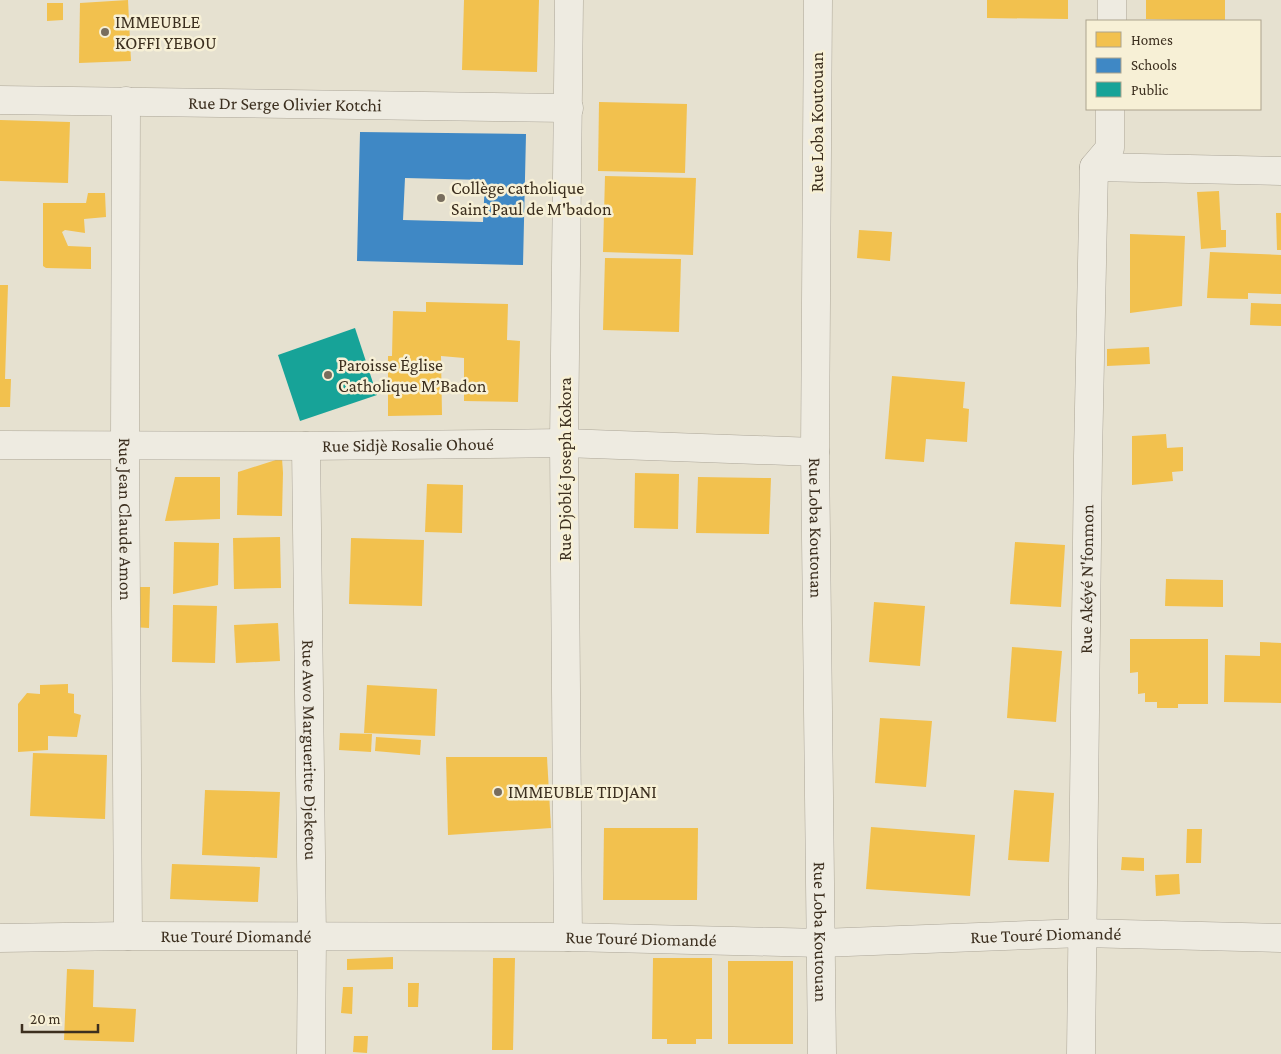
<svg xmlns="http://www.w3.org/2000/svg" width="1281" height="1054" font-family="'Crimson Pro',serif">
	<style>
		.homes { fill: #f2c14e }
		.schools { fill: #3f88c5; fill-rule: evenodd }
		.public { fill: #17a398 }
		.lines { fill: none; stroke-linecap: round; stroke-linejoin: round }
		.minor-casing { stroke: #aca698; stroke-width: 29 }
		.minor { stroke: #eeebe1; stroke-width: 28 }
		.poi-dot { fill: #786d5d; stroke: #f7f0d6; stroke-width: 2 }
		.labels { text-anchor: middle; stroke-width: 5; stroke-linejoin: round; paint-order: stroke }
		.poi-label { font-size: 18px; fill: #3c2f1f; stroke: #f7f0d6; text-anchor: start }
		.street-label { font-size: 18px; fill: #3c2f1f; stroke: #f7f0d6 }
	</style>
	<rect width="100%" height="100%" fill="#e6e1d0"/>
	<g class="homes">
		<polygon points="128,0 131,61 79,63 80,3"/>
		<polygon points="464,0 539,0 537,72 462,70"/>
		<polygon points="987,0 1068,0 1068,19 987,18"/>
		<polygon points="1146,0 1225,0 1225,21 1146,19"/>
		<polygon points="47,3 63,3 63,20 47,21"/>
		<polygon points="599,102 687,104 685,173 598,171"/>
		<polygon points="0,120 70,122 68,183 0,181"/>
		<polygon points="605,176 696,178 693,255 603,252"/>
		<polygon points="1219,191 1221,230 1226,230 1226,247 1201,249 1197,192"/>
		<polygon points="88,193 105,193 106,217 84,219 85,233 65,230 62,232 68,246 91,247 91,269 46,268 43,266 43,203 86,203"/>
		<polygon points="1276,213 1281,213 1281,250 1277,250"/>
		<polygon points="859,230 892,232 890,261 857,258"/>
		<polygon points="1130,234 1185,236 1182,306 1130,313"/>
		<polygon points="1210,252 1281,255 1281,294 1248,293 1248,299 1207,298"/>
		<polygon points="605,258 681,259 679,332 603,330"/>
		<polygon points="0,285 8,285 5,379 11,379 10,407 0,407"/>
		<polygon points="426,302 508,304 507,340 520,341 518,402 464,401 464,358 441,356 442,415 388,416 388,356 392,356 393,311 426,312"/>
		<polygon points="1251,303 1281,304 1281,326 1250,325"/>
		<polygon points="1149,347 1150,364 1107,366 1107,349"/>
		<polygon points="892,376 965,382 963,408 969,409 967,442 926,439 924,462 885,459"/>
		<polygon points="1166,434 1167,448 1183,447 1183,471 1172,472 1173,481 1132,485 1132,436"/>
		<polygon points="282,458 283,473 282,516 237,515 238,472"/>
		<polygon points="635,473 679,474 678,529 634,528"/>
		<polygon points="175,477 220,477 220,519 165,521"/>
		<polygon points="698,477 771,478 769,534 696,533"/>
		<polygon points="427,484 463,485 462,533 425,532"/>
		<polygon points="280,537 281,588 234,589 233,538"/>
		<polygon points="351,538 424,540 422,606 349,604"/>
		<polygon points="174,542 219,543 218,585 173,594"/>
		<polygon points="1015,542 1065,545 1061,607 1010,604"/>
		<polygon points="1166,579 1223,580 1223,607 1165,606"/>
		<polygon points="133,587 150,587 149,628 132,627"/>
		<polygon points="874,602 925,606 920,666 869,662"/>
		<polygon points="173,605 217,606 215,663 172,662"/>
		<polygon points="278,623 280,661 236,663 234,625"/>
		<polygon points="1130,639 1208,639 1208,704 1178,704 1178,708 1157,708 1157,702 1145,702 1145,693 1138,694 1138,672 1130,673"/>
		<polygon points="1260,642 1281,643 1281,703 1224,702 1225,655 1260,656"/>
		<polygon points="1012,647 1062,651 1056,722 1007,718"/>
		<polygon points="68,684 68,693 74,694 74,713 81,715 77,737 48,736 48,750 18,752 18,704 27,693 40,694 40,685"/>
		<polygon points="367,685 437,689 435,736 364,733"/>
		<polygon points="880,718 932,721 926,787 875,783"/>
		<polygon points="340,733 372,734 371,752 339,750"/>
		<polygon points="376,737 421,740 420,755 375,751"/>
		<polygon points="33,753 107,755 105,819 30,816"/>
		<polygon points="446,757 547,757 551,828 448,835"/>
		<polygon points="205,790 280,792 277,858 202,855"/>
		<polygon points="1014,790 1054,793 1049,862 1008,860"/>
		<polygon points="871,827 975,835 970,896 866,889"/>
		<polygon points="604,828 698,828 697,900 603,900"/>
		<polygon points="1187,829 1202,829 1201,863 1186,863"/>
		<polygon points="1122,857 1144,858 1144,871 1121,870"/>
		<polygon points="172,864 260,867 258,902 170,899"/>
		<polygon points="1179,874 1180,894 1156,896 1155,875"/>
		<polygon points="393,957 393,969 347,970 347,959"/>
		<polygon points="493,958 515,958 513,1050 492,1050"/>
		<polygon points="653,958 712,958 712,1039 696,1039 696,1044 667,1044 667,1039 652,1039"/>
		<rect x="728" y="961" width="65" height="83"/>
		<polygon points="67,969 94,970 93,1007 136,1009 134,1042 64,1040"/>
		<polygon points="408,983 419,983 418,1007 408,1007"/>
		<polygon points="343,987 353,987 352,1014 341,1013"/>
		<polygon points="354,1036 368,1036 367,1053 353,1052"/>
	</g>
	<path class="schools" d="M360,132L526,134L523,265L357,261ZM405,178L485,180L483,222L403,220Z"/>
	<polygon class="public" points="355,328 377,395 300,421 278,355"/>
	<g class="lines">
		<defs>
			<g id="minor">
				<path id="s1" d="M818,0L815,452L822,1054"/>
				<polyline points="1112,21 1112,0"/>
				<path id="s2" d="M0,100L569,108"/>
				<path id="s3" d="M126,101L125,444L128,936"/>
				<polyline points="1094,167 1281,171"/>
				<path id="s4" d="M0,445L306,446L564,443L815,452"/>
				<path id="s5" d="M306,446L312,938L311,1054"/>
				<polyline points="568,937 564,443 569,0"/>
				<path id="s6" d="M0,938L128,936L568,937L821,943L1082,933L1281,938"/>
				<path id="s7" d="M1081,1054L1088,456L1094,167L1110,148V109"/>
			</g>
		</defs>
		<use href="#minor" class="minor-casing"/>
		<use href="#minor" class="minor"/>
	</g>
	<g class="poi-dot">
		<circle cx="105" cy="32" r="5"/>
		<circle cx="441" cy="198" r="5"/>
		<circle cx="328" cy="375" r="5"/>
		<circle cx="498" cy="792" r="5"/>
	</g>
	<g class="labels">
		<g class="poi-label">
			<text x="115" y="28">IMMEUBLE<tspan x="115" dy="21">KOFFI YEBOU</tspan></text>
			<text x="451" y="194">Collège catholique<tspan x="451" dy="21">Saint Paul de M'badon</tspan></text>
			<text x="338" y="371">Paroisse Église<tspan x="338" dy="21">Catholique M’Badon</tspan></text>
			<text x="508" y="798">IMMEUBLE TIDJANI</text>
		</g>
		<g class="street-label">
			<text dy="6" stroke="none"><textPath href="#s2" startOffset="285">Rue Dr Serge Olivier Kotchi</textPath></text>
			<text transform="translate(817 122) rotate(-90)" y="6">Rue Loba Koutouan</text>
			<text dy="6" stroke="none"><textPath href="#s4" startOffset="408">Rue Sidjè Rosalie Ohoué</textPath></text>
			<text transform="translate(565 469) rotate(-90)" y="6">Rue Djoblé Joseph Kokora</text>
			<text dy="6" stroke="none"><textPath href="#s3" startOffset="418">Rue Jean Claude Amon</textPath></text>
			<text dy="6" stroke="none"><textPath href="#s1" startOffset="528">Rue Loba Koutouan</textPath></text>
			<text dy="6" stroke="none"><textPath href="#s7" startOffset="475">Rue Akéyé N'fonmon</textPath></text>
			<text dy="6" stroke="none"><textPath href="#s5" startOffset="304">Rue Awo Margueritte Djeketou</textPath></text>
			<text dy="6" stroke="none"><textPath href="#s1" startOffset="932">Rue Loba Koutouan</textPath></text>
			<text dy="6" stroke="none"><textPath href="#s6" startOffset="1046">Rue Touré Diomandé</textPath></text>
			<text dy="6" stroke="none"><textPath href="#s6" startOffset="236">Rue Touré Diomandé</textPath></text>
			<text dy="6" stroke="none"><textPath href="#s6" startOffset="641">Rue Touré Diomandé</textPath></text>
		</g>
	</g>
	<rect x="1086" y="20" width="175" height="90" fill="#f7f0d6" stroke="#aca38d"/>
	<rect x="1096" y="32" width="25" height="15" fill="#f2c14e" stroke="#aca38d"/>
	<text x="1131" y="45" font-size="15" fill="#3c2f1f">Homes</text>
	<rect x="1096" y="58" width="25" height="15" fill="#3f88c5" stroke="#aca38d"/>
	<text x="1131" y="70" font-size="15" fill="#3c2f1f">Schools</text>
	<rect x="1096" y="82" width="25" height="15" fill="#17a398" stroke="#aca38d"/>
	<text x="1131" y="95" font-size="15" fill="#3c2f1f">Public</text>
	<path d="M22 1024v8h76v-8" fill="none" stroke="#3c2f1f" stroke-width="2.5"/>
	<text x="30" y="1024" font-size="15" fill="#3c2f1f" stroke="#f7f0d6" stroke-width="4" paint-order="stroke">20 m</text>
</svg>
